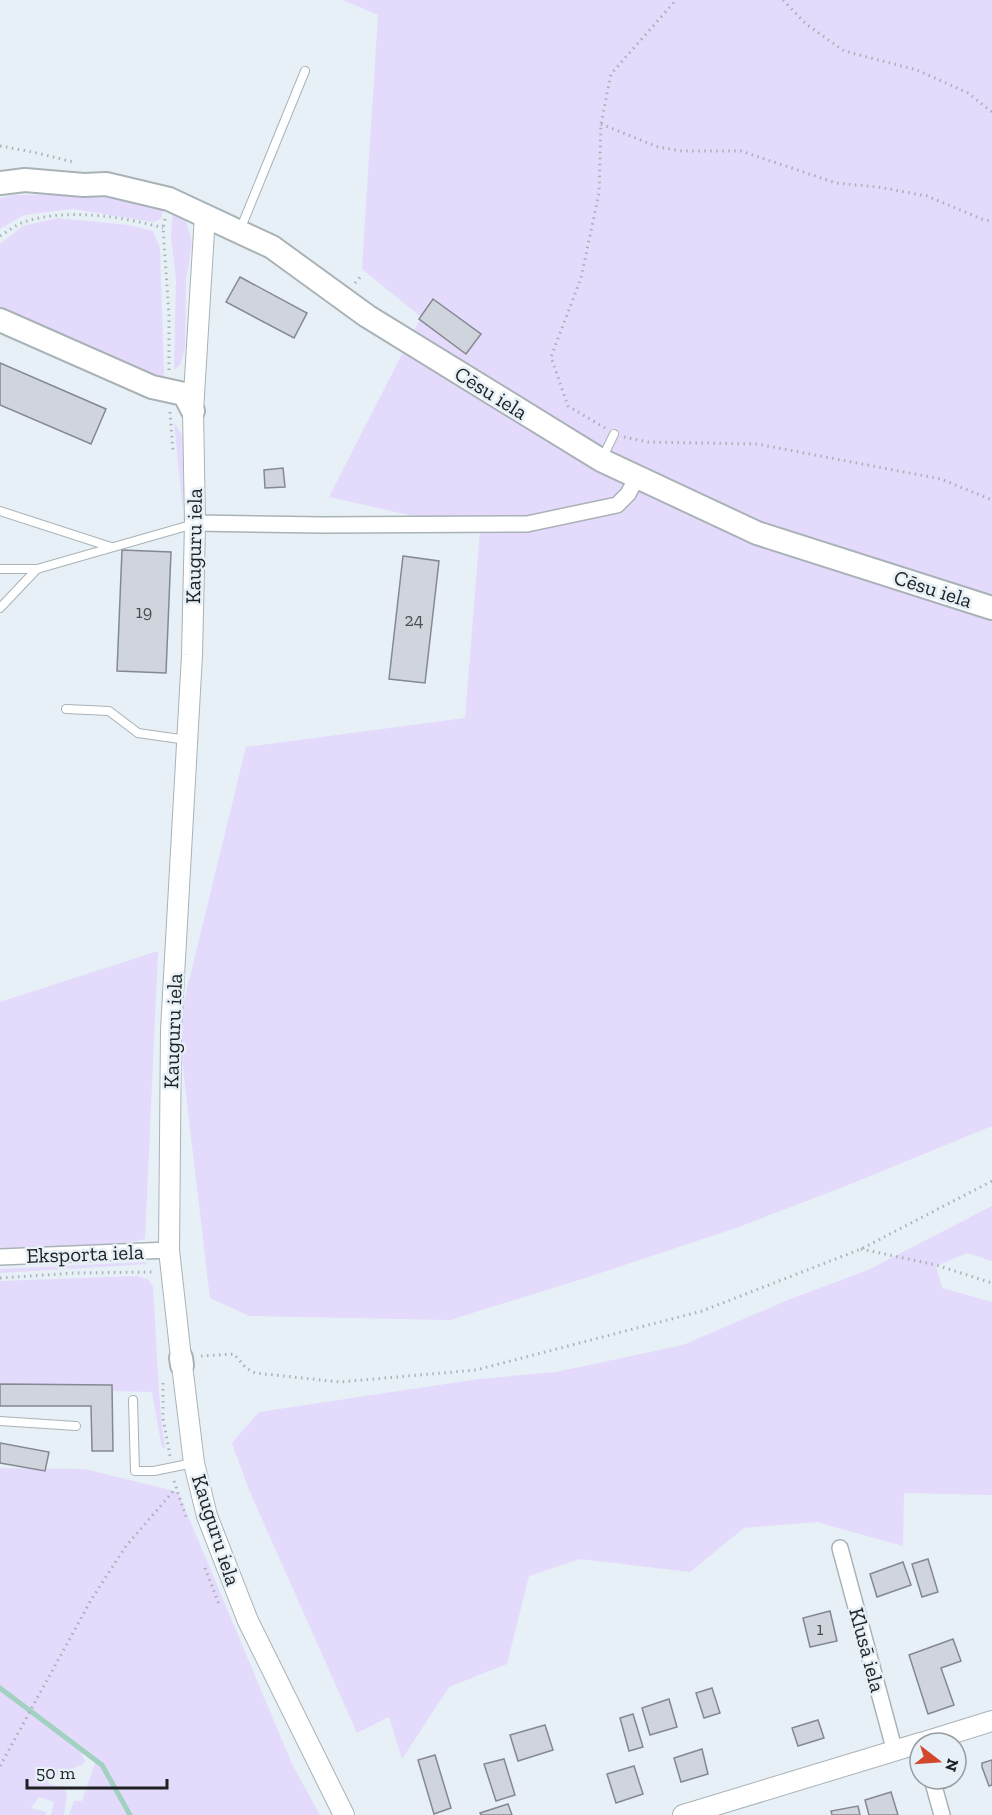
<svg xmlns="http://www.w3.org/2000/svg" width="992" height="1815" font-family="'Zilla Slab',serif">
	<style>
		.green { fill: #e4dafb }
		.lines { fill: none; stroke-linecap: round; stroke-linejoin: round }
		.stream { stroke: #a2d1c2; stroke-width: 5 }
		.building { fill: #d0d4dc; stroke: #858890; stroke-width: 1.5 }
		.lane-casing { stroke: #a9b2b7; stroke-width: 10 }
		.street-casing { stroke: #a9b2b7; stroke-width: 18 }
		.secondary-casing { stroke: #a9b2b7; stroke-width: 22 }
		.primary-casing { stroke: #a9b2b7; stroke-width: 26 }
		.path { stroke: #aab2b6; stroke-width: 3; stroke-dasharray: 1.5 4.5; stroke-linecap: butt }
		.lane { stroke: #fff; stroke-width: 8 }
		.street { stroke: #fff; stroke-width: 15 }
		.secondary { stroke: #fff; stroke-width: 20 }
		.primary { stroke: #fff; stroke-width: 22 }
		.labels { text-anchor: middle; stroke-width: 5; stroke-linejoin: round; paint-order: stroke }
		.number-label { font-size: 18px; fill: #4a4e51 }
		.street-label { font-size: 21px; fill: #1e2123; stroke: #e6f0f6 }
	</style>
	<rect width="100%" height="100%" fill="#e6f0f6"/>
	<g class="green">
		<polygon points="343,0 992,0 992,1126 853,1183 736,1228 585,1278 450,1320 249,1316 210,1298 178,1026 246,747 465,718 480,531 329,497 421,317 362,269 378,15"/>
		<polygon points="84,194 122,195 164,206 161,219 153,222 73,209 24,215 0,229 0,198 14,195"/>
		<polygon points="173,208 186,221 192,242 186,281 185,348 180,365 174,370 176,279 171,238"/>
		<polygon points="58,218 129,225 153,231 160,248 164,377 153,379 0,313 0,244 23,226"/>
		<polygon points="174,422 184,439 183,512"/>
		<path d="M158,951L145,1239C100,1250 46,1247 0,1248V1002Z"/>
		<polygon points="992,1206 992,1261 967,1253 936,1266 942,1288 992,1302 992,1495 904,1493 903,1546 817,1522 744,1528 690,1572 580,1559 529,1576 507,1664 449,1687 402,1759 389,1717 357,1733 249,1490 232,1443 259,1412 479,1379 556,1372 683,1345 788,1300 868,1270"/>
		<polygon points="144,1262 149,1264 0,1273 0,1269"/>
		<path d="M137,1276L149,1280L153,1287C157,1340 157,1394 165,1447L162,1448L152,1392L112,1391V1385L101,1384H0V1281Z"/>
		<polygon points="0,1468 85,1469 178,1492 292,1764 320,1815 69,1815 74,1801 82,1801 96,1760 83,1748 81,1753 85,1761 83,1764 47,1780 51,1785 63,1786 67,1793 64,1815 51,1815 54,1802 39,1797 31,1808 46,1812 46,1815 0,1815"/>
	</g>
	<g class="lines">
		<polyline class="stream" points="0,1688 102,1765 130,1815"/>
	</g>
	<g class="building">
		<polygon points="240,277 307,313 294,338 226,302"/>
		<polygon points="433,299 481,334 466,354 419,319"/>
		<polygon points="0,363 106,409 91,444 0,405"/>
		<polygon points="283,468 285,487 265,488 264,470"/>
		<polygon points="122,550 171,552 166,673 117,671"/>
		<polygon points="403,556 439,561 425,683 389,679"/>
		<polygon points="0,1384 112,1385 113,1451 92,1451 91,1406 0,1406"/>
		<polygon points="0,1443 49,1452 45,1471 0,1463"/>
		<polygon points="928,1559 938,1592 922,1597 912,1564"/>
		<polygon points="903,1562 911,1585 877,1597 870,1574"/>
		<polygon points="830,1611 837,1641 810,1647 803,1618"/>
		<polygon points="953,1639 961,1661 941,1668 954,1705 928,1714 909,1655"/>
		<polygon points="712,1688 720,1713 704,1718 696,1693"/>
		<polygon points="669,1699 677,1727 650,1735 642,1708"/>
		<polygon points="633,1714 643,1747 629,1751 620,1718"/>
		<polygon points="818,1720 824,1738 798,1746 792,1728"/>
		<polygon points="545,1725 553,1750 518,1761 510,1735"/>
		<polygon points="702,1749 708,1774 681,1782 674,1758"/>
		<polygon points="435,1755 451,1808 434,1814 418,1760"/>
		<polygon points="504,1759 515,1795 496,1801 484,1764"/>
		<polygon points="992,1760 992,1785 989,1786 982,1767 982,1763"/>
		<polygon points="634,1766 643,1794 616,1803 607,1774"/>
		<polygon points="891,1792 898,1815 869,1815 865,1800"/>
		<polygon points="508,1804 512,1815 481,1815 480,1813"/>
		<polygon points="858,1806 860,1815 832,1815 831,1811"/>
	</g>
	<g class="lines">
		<defs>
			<g id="lane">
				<polyline points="240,230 305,71"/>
				<polyline points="602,459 614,434"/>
				<polyline points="0,511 111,547"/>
				<polyline points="0,569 37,569"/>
				<polyline points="0,608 37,569 194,524"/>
				<polyline points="66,709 109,711 138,733 187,740"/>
				<polyline points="133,1400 135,1471 154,1471 193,1463"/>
				<polyline points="0,1421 76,1426"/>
			</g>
			<g id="street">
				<polyline points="195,523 322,525 527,524 617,505 628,494 637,477"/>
				<polyline points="0,1257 169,1250"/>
				<polyline points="840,1548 895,1752"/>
				<polyline points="932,1779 942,1815"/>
			</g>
			<g id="secondary">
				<polyline points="181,1358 169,1250 171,1030 192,655 195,523 193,411 205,215"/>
				<polyline points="182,1365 194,1463 207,1516 248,1621 344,1815"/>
				<polyline points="921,1743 992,1721"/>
				<polyline points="683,1815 920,1743"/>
			</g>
			<g id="primary">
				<polyline points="0,183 25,180 84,185 106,184 169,199 272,247 367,316 601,460 757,533 992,608"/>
				<polyline points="0,320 152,387 184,394 193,411"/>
				<polyline points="181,1358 182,1365"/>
			</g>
		</defs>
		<use href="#lane" class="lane-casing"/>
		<use href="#street" class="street-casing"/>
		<use href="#secondary" class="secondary-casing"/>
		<use href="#primary" class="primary-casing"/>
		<g class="path">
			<polyline points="783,0 806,24 844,51 917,70 968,93 992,112"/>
			<polyline points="601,124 658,147 682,151 741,151 836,183 878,187 927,196 984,220 992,221"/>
			<polyline points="0,146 33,152 73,162"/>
			<polyline points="165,219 163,228 169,315 169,371"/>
			<path d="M0,236C8,231 16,225 24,222C65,208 122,216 163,228"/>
			<polyline points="355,283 363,274"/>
			<polyline points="170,412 173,450"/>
			<polyline points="605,428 568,406 551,357 581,278 599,193 601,124 611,74 676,0"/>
			<polyline points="624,437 648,442 757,444 941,479 992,500"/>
			<polyline points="861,1249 936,1265 992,1283"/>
			<polyline points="0,1278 75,1273 154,1272"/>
			<polyline points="201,1356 234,1354 246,1368 255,1373 340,1382 476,1370 702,1311 861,1249 992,1181"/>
			<polyline points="163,1383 163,1418 170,1456"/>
			<polyline points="174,1481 187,1520"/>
			<polyline points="205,1568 219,1604"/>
			<polyline points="0,1766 91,1600 126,1546 176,1488"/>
		</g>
		<use href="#lane" class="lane"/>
		<use href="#street" class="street"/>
		<use href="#secondary" class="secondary"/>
		<use href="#primary" class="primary"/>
	</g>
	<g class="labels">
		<g class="number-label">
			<text x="144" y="618">19</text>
			<text x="414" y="626">24</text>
			<text x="820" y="1635">1</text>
		</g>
		<g class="street-label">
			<text transform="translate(491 393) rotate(32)" y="7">Cēsu iela</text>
			<text transform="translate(194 546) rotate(-89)" y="7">Kauguru iela</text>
			<text transform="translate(933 589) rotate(18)" y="7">Cēsu iela</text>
			<text transform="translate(173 1031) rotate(-88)" y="7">Kauguru iela</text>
			<text transform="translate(85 1254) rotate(-2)" y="7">Eksporta iela</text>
			<text transform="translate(216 1530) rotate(72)" y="7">Kauguru iela</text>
			<text transform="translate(867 1650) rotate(75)" y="7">Klusā iela</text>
		</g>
	</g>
	<g transform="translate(938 1761) rotate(107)"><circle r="28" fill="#e6f0f6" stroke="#969da2" stroke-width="1.5"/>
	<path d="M0-4.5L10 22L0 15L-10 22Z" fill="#d3482c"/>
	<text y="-9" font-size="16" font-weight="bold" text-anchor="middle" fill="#1e2123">N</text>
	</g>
	<path d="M27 1779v9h140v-9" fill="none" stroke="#1e2123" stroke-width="3"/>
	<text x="36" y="1779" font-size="18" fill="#1e2123" stroke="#e6f0f6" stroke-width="4.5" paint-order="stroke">50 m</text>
</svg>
